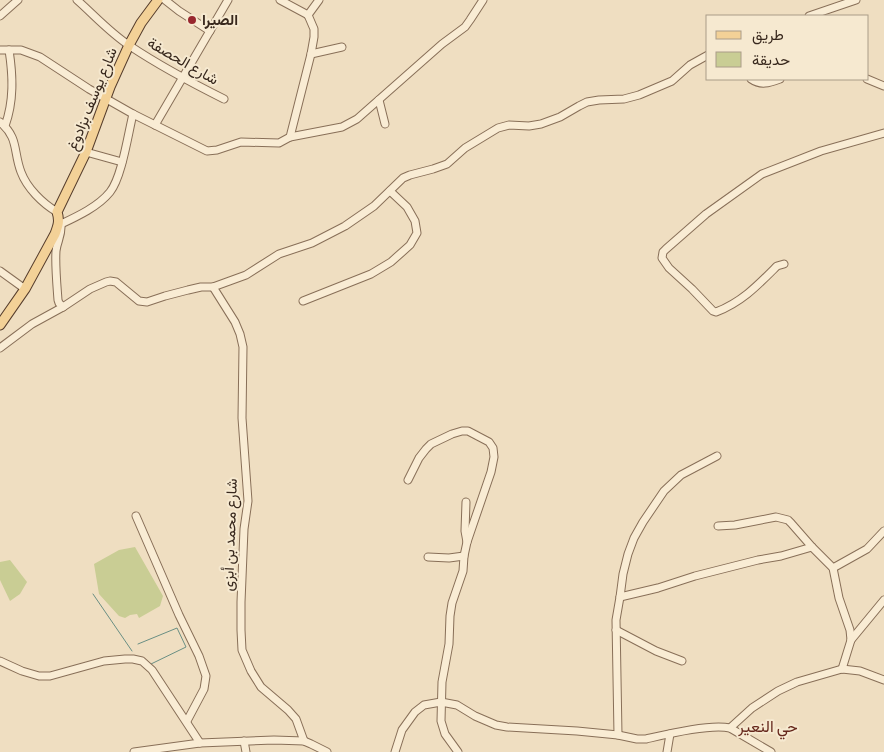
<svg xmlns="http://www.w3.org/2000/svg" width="884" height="752" font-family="'Crimson Pro',Vazirmatn,serif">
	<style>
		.green { fill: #c9cd94 }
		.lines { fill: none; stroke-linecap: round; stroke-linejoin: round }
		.stream { stroke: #6a8f84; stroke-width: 1 }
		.minor-casing { stroke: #886f58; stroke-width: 9 }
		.major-casing { stroke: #563d2c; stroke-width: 11 }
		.minor { stroke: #f9ecd4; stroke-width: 7 }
		.major { stroke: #f3d197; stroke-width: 9 }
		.poi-dot { fill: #98272e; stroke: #f6e9d0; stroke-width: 2 }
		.labels { text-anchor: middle; stroke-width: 4; stroke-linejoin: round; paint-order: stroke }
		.poi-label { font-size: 15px; font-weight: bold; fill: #38281d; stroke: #f6e9d0; text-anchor: start }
		.street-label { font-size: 15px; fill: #38281d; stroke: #f6e9d0 }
		.neighbourhood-label { font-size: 16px; fill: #65271b; stroke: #f6e9d0 }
	</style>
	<rect width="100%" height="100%" fill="#efdec1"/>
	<g class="green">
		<polygon points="135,547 163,596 160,606 139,618 137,614 130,615 125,618 119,616 99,594 94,564 119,550"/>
		<polygon points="10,560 27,582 20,594 10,601 0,580 0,562"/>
	</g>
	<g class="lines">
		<g class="stream">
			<polyline points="93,594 132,651"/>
			<polyline points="138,644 177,628 186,647 151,664"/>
		</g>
		<defs>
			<g id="minor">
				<path d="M77,0C94,15 110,33 130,46C160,66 192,83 224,99"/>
				<polyline points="165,0 179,11 210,31"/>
				<polyline points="280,0 308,15"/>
				<polyline points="308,15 319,0"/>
				<polyline points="0,16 18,0"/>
				<polyline points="809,16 856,0"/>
				<polyline points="0,50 21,50 40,57 89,89 133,114 207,151 217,150 241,142 279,143 290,137 311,54 314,37 314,29 308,15"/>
				<polyline points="311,54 342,47"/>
				<path d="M751,79C761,86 769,83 780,79"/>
				<polyline points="867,79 884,86"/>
				<polyline points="379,100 385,124"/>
				<path d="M0,122C19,138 13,151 21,172C27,188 42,203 57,212"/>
				<polyline points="155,125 228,0"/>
				<path d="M5,126C14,101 13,76 9,50"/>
				<polyline points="290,137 342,127 357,119 442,44 465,27 470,20 483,0"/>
				<polyline points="86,152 122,162"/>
				<path d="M61,224C62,236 57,241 56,251C55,265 57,286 58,300L59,303L63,307"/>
				<path d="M59,225C76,217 98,207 110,192C122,177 128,134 133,114"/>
				<path d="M784,264L777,266C758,285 742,302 716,312L713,311L692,289L669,268L662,258L663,252L666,249L706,214L762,174L821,151L884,133"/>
				<polyline points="0,271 25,289"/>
				<polyline points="213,287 235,322 240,334 243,347 242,418 248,501 244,529 241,602 241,630 242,650 251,671 261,687 288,710 296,719 304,741"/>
				<polyline points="303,301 371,274 391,262 410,245 417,233 415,221 407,207 390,191"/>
				<polyline points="0,348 32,324 63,307 90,289 106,282 110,281 116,282 139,301 147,302 165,296 188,290 201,287 213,287 246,275 279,254 312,243 345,226 374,206 403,178 410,175 433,169 447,164 465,148 498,128 509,125 529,126 541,124 560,117 579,106 587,102 599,100 624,99 639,95 672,81 690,65 708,55"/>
				<polyline points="408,480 419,458 426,449 431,444 452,434 462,431 468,431 489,442 493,448 494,457 491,472 467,542 464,556 463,571 452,603 450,616 449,644 442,682 441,721 445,734 458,752"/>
				<polyline points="466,502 465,531 467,542"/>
				<polyline points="136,516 179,615 199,656 206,676 204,689 187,721"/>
				<polyline points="718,526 735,525 776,517 788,520 791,523 812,547 833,568 839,598 850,630 851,640 842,669"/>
				<polyline points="428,557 449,558 464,556"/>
				<polyline points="833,568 867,549 884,531"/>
				<polyline points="620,597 658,588 695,576 758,560 781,556 812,547"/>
				<polyline points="616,630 656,651 682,661"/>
				<polyline points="851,640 884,600"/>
				<polyline points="0,661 22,671 39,676 50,676 104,661 125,659 133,659 142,661 152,670 200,743"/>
				<polyline points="730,728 752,708 778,691 797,682 842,669 860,671 884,680"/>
				<polyline points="618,735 616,620 620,597 623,574 628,554 634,538 643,522 664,491 681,475 717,456"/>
				<polyline points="244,741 246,752"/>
				<polyline points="134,752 200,743 274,740 304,741 311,744 327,752"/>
				<path d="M395,752L402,730L415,712L424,705L441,702L457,705L475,716L496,725L507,727L577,731L618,735L637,739H646C668,734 709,724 730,728L771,752"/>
				<polyline points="667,752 670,734"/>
			</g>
			<path id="major" d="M0,325L25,289L55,234C58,226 60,221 57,212L86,152L110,87L129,45L141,23L158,0"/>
		</defs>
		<use href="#minor" class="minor-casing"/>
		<use href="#major" class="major-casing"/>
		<use href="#minor" class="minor"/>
		<use href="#major" class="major"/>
	</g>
	<circle class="poi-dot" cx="192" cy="20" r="5"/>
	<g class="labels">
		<g class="poi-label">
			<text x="202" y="25">الصيرا</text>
		</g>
		<g class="street-label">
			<text transform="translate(183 61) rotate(30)" y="5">شارع الحصفة</text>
			<text transform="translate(92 99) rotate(-68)" y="5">شارع يوسف بزادوغ</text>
			<text transform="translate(230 535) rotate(-88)" y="5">شارع محمد بن أبزى</text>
		</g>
		<g class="neighbourhood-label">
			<text x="768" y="732">حي النعير</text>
		</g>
	</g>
	<rect x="706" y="15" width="162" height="65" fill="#f6e9d0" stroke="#aa9c88"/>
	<rect x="716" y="31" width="25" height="8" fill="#f3d197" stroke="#aa9c88"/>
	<text x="752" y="40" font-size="15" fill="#38281d">طريق</text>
	<rect x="716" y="52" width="25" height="15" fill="#c9cd94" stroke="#aa9c88"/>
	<text x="752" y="65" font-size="15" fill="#38281d">حديقة</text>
</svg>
